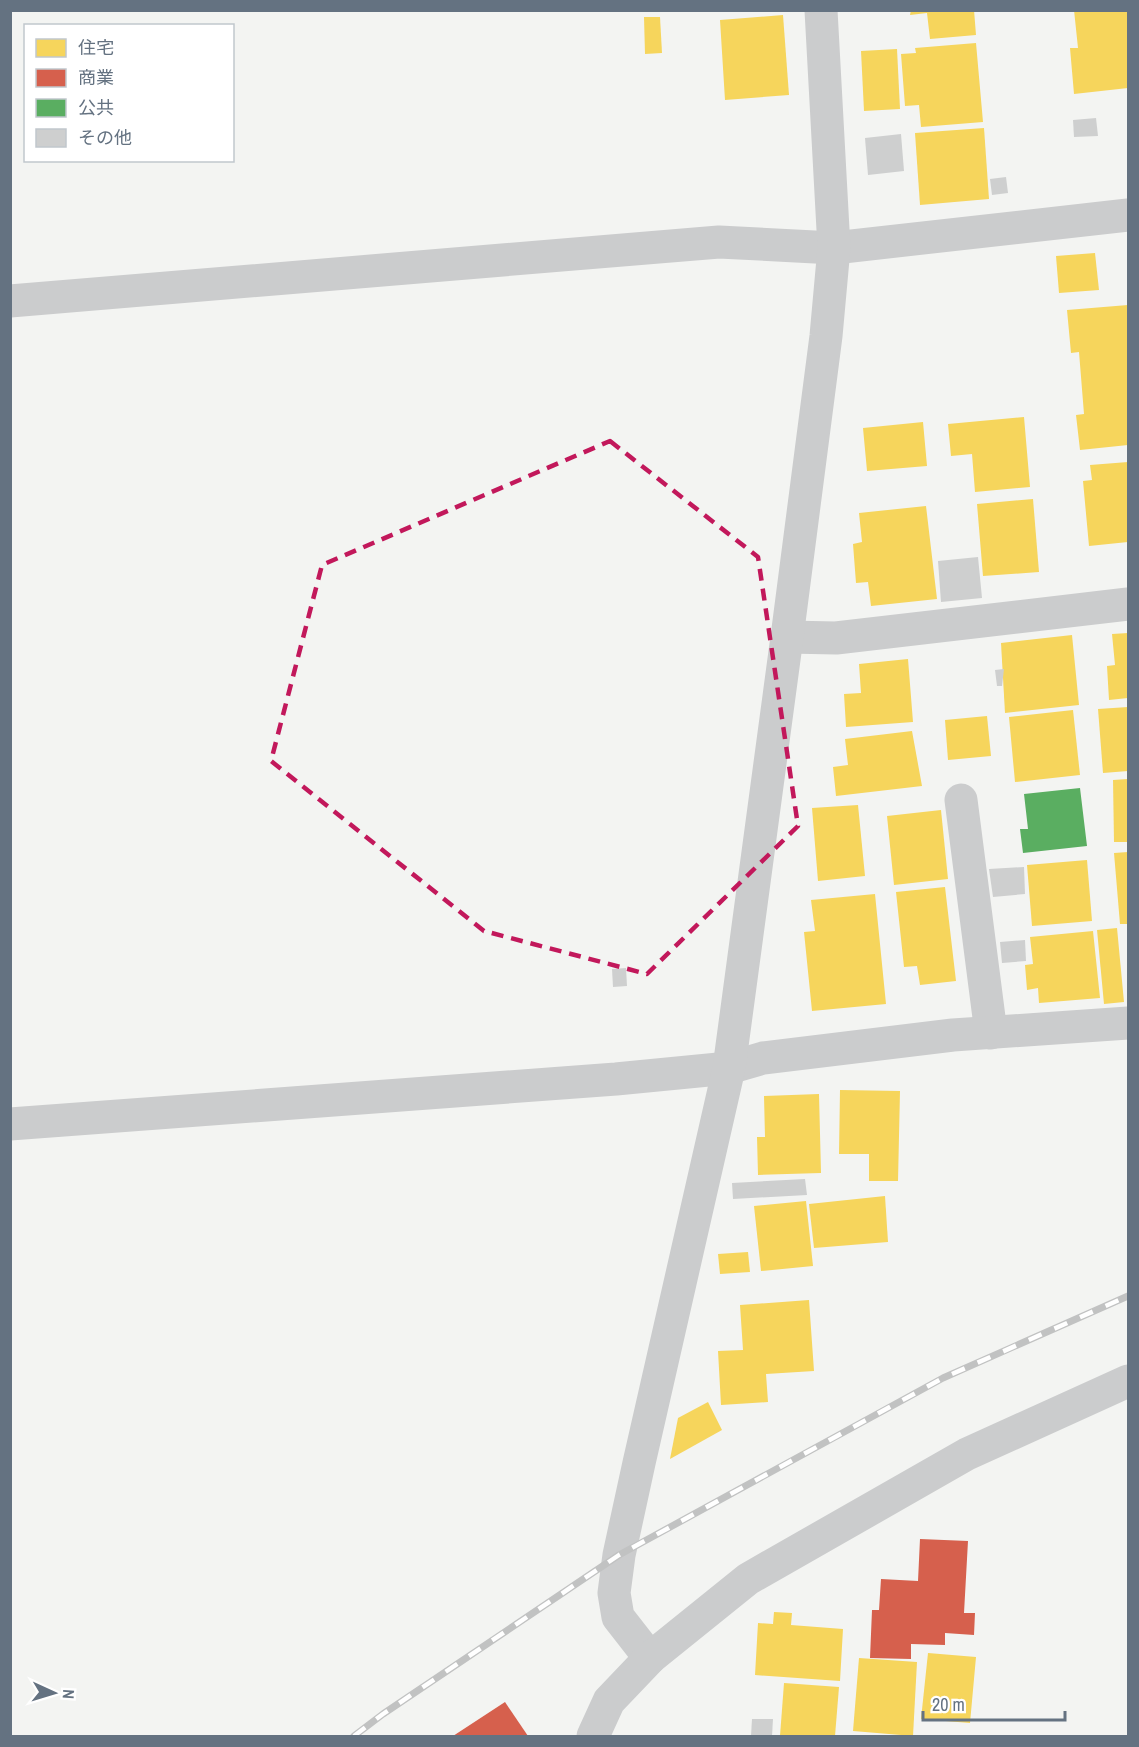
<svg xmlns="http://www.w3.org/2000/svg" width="1139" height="1747" font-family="'Archivo Narrow','Noto Sans JP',sans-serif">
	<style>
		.homes { fill: #f6d55c }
		.shops { fill: #d6604d }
		.public { fill: #5aae61 }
		.building { fill: #cecfcf }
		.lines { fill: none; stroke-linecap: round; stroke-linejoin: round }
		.minor { stroke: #cbcccd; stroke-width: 33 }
		.rail-casing { stroke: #c1c2c2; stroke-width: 7 }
		.rail { stroke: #fff; stroke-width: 4.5; stroke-dasharray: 14; stroke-linecap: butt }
		.marked { fill: none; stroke: #c2185b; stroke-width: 4.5; stroke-dasharray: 12 8; stroke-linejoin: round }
	</style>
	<rect width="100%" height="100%" fill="#f3f4f2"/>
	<g class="homes">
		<polygon points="911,10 974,10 976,35 930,39 927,13 910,15"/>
		<polygon points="1074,10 1128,10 1128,88 1074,94 1070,48 1078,48"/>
		<polygon points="783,15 789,95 725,100 720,20"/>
		<polygon points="644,17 660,17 662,53 645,54"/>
		<polygon points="976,43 983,122 921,127 919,105 905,106 901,54 916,53 915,48"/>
		<polygon points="897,49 900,109 864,111 861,51"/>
		<polygon points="984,128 989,199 920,205 915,133"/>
		<polygon points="1095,253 1099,290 1059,293 1056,256"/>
		<polygon points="1128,305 1128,445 1080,450 1076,415 1084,414 1079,352 1071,353 1067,310"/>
		<polygon points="1024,417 1030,487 975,492 972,454 951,456 948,424"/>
		<polygon points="923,422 927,466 867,471 863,428"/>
		<polygon points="1128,462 1128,542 1089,546 1083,481 1092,480 1090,465"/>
		<polygon points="1033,499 1039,572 983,576 977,504"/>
		<polygon points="926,506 937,599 871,606 868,582 856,583 853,544 862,542 859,513"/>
		<polygon points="1128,633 1128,698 1109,700 1107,666 1115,665 1112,634"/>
		<polygon points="1072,635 1079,705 1005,713 1001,643"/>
		<polygon points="908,659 913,722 846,727 844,694 861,693 859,664"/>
		<polygon points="1128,707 1128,771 1103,773 1098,709"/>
		<polygon points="1073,710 1080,775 1015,782 1009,717"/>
		<polygon points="987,716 991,756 948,760 945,720"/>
		<polygon points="912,731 922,786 836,796 833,767 848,765 845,739"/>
		<polygon points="1128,779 1128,842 1114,842 1113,780"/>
		<polygon points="858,805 865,876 818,881 812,808"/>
		<polygon points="941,810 948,879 894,885 887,816"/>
		<polygon points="1128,852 1128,924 1120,924 1114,853"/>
		<polygon points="1087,860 1092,921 1032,926 1027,865"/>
		<polygon points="945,887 956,981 920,985 917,966 904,967 896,892"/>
		<polygon points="875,894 886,1004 812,1011 804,932 815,931 811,900"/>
		<polygon points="1117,928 1124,1002 1104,1004 1097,930"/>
		<polygon points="1093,931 1100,998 1039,1003 1038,988 1027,990 1025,965 1033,964 1030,937"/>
		<polygon points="840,1090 900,1091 898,1181 869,1181 869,1154 839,1154"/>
		<polygon points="819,1094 821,1173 758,1175 757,1137 765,1137 764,1096"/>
		<polygon points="885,1196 888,1242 814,1248 809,1204"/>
		<polygon points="806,1201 813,1266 761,1271 754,1206"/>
		<polygon points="748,1252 750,1272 720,1274 718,1254"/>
		<polygon points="809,1300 814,1371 766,1374 768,1402 721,1405 718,1351 743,1350 740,1305"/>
		<polygon points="708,1402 722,1430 670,1459 678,1418"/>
		<polygon points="774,1612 792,1613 791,1625 843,1629 840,1681 755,1675 758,1623 773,1624"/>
		<polygon points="928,1653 976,1657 970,1723 921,1719"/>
		<polygon points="859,1658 917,1662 913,1736 853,1731"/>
		<polygon points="784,1683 839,1687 835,1736 780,1736"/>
	</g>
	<g class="shops">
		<polygon points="920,1539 968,1541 964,1613 975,1613 974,1635 945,1633 945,1645 911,1644 911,1659 870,1658 872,1610 879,1610 881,1579 918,1581"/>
		<polygon points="505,1702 528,1736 453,1736"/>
	</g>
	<polygon class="public" points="1080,788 1087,846 1023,853 1020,829 1028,829 1024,794"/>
	<g class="building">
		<polygon points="1096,118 1098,136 1074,137 1073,120"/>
		<polygon points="901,134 904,171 868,175 865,138"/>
		<polygon points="1006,177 1008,193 992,195 990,179"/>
		<polygon points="978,557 982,598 941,602 938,561"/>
		<polygon points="1004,669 1002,686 997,686 995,670"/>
		<polygon points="1024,867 1025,894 993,897 989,869"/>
		<polygon points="1025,940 1026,961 1002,963 1000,942"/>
		<polygon points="626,968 627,986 613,987 612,969"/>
		<polygon points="805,1179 807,1195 733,1199 732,1183"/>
		<polygon points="752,1719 773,1719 772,1736 751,1736"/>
	</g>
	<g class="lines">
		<g class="minor">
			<polyline points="10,301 719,242 834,248 1128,215"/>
			<polyline points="787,637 836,638 1128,604"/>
			<polyline points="961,800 991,1033"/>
			<polyline points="10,1124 616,1079 729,1068 763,1058 953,1035 1128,1023"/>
			<polyline points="650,1658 618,1617 614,1593 619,1555 639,1463 729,1068 787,637 826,336 834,248 821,10"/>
			<polyline points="593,1736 609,1701 650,1658 748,1579 967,1454 1128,1381"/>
		</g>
		<defs>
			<polyline id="rail" points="354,1736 383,1714 619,1555 943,1378 1128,1296"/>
		</defs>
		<use href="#rail" class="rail-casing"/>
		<use href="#rail" class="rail"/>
	</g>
	<path class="marked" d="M610,441L758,557L798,826L647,974L484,931L271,761L322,565Z"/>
	<rect width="1139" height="1747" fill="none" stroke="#647281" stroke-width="24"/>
	<rect x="24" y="24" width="210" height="138" fill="#ffffff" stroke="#c1c7cd" stroke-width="1.5"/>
	<rect x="36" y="39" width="30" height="18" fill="#f6d55c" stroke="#c1c7cd" stroke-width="1.5"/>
	<text x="78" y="54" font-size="18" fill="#647281">住宅</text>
	<rect x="36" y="69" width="30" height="18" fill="#d6604d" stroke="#c1c7cd" stroke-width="1.5"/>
	<text x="78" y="84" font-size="18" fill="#647281">商業</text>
	<rect x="36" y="99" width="30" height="18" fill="#5aae61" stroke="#c1c7cd" stroke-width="1.5"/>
	<text x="78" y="114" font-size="18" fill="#647281">公共</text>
	<rect x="36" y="129" width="30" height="18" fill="#cecfcf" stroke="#c1c7cd" stroke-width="1.5"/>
	<text x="78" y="144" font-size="18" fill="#647281">その他</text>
	<g transform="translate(54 1693) rotate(94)" stroke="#ffffff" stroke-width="4.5" paint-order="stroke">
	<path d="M0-4.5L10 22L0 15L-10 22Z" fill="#647281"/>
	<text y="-9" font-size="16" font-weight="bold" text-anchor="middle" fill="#647281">N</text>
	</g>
	<path d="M923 1711v9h142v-9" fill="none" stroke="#647281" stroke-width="3"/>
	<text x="932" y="1711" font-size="18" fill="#647281" stroke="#ffffff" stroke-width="4.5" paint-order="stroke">20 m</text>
</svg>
